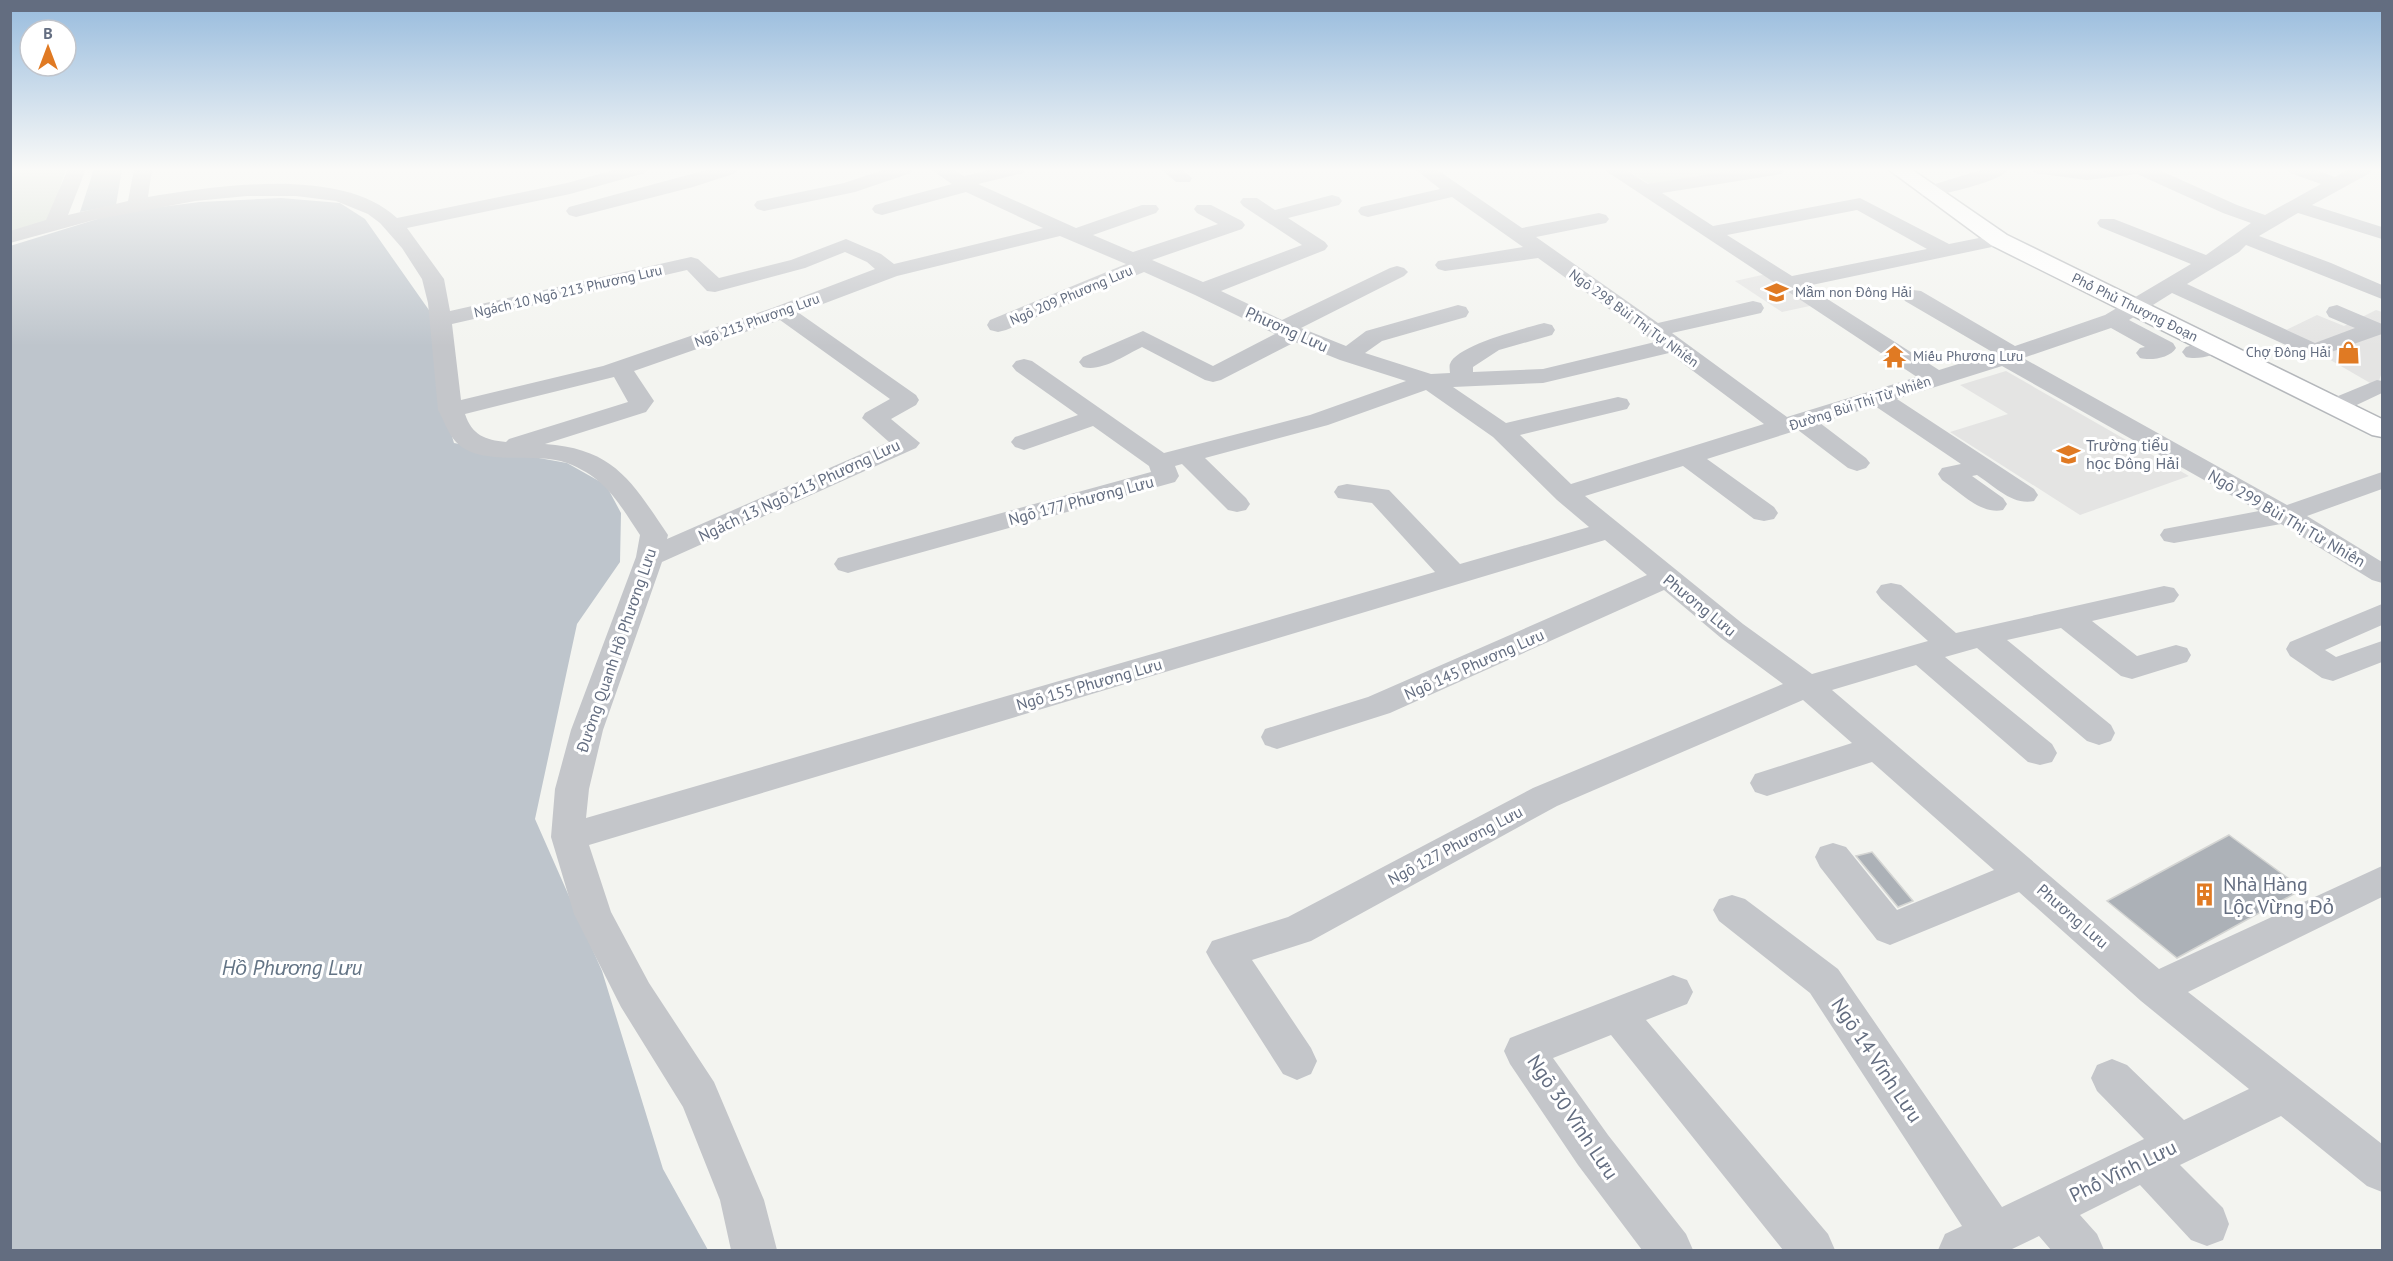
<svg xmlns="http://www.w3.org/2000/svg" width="2393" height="1261" font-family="'PT Sans',sans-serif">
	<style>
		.built { fill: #e4e4e3 }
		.green { fill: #d3dbd1 }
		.water { fill: #bec5cc }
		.building { fill: #acb1b7; stroke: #d4d5d3; stroke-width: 1.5 }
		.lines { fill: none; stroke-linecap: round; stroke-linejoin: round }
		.major-casing { stroke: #b4b7bb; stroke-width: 3 }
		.minor { fill: #c4c6ca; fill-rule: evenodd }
		.major { fill: #fff; fill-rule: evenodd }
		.labels { text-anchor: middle; stroke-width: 6; stroke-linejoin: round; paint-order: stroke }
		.far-street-label { font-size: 14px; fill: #636d80; stroke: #fff }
		.far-poi-label { font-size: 14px; fill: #636d80; stroke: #fff; text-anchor: start }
		.street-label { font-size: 16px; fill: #636d80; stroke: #fff }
		.poi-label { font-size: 16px; fill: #636d80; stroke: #fff; text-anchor: start }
		.near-poi-label { font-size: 20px; fill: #636d80; stroke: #fff; text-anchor: start }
		.near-street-label { font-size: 20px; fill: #636d80; stroke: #fff }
		.near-water-label { font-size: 21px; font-style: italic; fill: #637485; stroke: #fff }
	</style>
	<rect width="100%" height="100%" fill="#f3f4f0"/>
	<g class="built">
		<polygon points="1771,273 1819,304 1782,312 1735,281"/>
		<polygon points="2376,310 2382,312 2382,372 2377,387 2282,332 2317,315 2344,326"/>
		<polygon points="2006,371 2189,476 2080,515 1950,432 2008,414 1960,385"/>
	</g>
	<g class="green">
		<polygon points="10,169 66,169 49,222 10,235"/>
		<polygon points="1626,169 1747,169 1652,186"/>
	</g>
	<g class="water">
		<polygon points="94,169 122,169 116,205 80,212"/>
		<polygon points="281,198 340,203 365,219 431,313 445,413 454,443 567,463 606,485 621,513 620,562 577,624 535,819 602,971 663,1169 708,1250 11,1250 10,246 120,212 200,202"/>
	</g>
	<g class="building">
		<polygon points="2229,835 2303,889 2177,958 2107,901"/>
		<polygon points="1872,852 1913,901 1898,907 1856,856"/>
	</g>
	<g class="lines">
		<defs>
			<polygon id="major" points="1888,169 1911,169 2007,235 2382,419 2382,437 2372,435 1991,245"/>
		</defs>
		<use href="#major" class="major-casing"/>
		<g class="minor">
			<path d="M68,169H86L68,215L128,201L134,169H152L148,197C217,186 341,166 397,218L567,183L617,169H647L645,173L570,194L407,228L444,279L450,311L691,257L698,259L719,278L791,260L846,239L881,254L894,264L1043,228L966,192L882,215L875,213L872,209L875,205L952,184L930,169H952L964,176L993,169H1025L1023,173L978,184L1076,228L1142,205H1156L1159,209L1156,213L1093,235L1133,252L1218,224L1197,213L1194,209L1197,205H1211L1242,221L1245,225L1242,229L1152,260L1203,282L1302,245L1243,206L1240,202L1243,198H1257L1275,210L1332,195L1339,197L1342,201L1339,205L1288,218L1325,242L1328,246L1325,250L1221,291L1282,320L1390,268L1397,266L1404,268L1408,272L1404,276L1301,328L1346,346L1366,331L1458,305L1466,307L1469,312L1466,317L1382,341L1365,353L1431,374L1450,373C1450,372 1449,365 1450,364C1456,345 1526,328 1544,323L1552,325L1555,330L1552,335L1499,350L1473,367V372L1543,369L1655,342L1538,258L1445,271L1438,269L1435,265L1438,261L1523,247L1452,197L1368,217L1361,215L1358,211L1361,207L1440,189L1415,169H1436L1522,228L1599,213L1606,215L1609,219L1606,223L1536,237L1658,323L1753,301L1761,303L1764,308L1761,313L1672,333L1787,417L1917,377L1603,169H1625L1648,184L1742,169H1785L1783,173L1776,175L1662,193L1713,226L1860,198L1949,244L1999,234L2006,236L2009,240L2006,244L1807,286L1939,370L1994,353L1905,301L1902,296L1905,291L1913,290L1921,291L2015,346L2105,315L2191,264L2100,227L2097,223L2100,219H2114L2206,255L2251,223L2223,213L2137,174L2087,180L2034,173L2032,169H2157L2237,205L2265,215L2321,184L2290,173L2288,169H2314L2335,177L2349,169H2372L2370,173L2312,205L2382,227V239L2298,213L2259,236L2331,263L2382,285V299L2246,245L2239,252L2187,284L2315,343L2355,328L2329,317L2326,312L2329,307L2337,305L2382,324V334L2314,358L2172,293L2129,320L2173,343L2176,348C2170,358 2151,361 2140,358L2136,353L2140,348L2145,347L2111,328L2023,358L2287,505L2382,472V489L2307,516L2382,562V583L2372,580L2281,524L2174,543L2164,541L2160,535L2164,529L2259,511L2002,366L1897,399L2034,489L2038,495L2034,501C2013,506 1994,486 1977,475L1972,476L2003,498L2007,504L2003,510C1981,515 1960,492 1942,480L1938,474L1942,468L1961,464L1875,406L1820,423L1866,458L1870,463L1866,468L1857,471L1848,468L1798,430L1707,459L1774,507L1778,513L1774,519L1764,521L1754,519L1683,466L1585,496L1743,624L1812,674L1928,641L1881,599L1876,592L1881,585L1891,583L1901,585L1956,633L2164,586L2174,588L2179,595L2174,602L2092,621L2137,656L2176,645L2187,648L2191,655L2187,662L2132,679L2121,676L2061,628L2007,640L2111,725L2115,733L2111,741L2099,745L2087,741L1977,648L1945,657L2052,744L2057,753L2052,762L2040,765L2028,762L1916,665L1832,690L2159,969L2382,866V897L2188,992L2382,1144V1192L2367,1186L2281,1116L2180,1165L2223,1208L2229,1224L2223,1240L2207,1246L2191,1240L2140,1185L2080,1215L2097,1234L2104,1250H2051L2039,1236L2010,1250H1938L1945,1234L1962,1226L1810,993L1719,921L1713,910L1719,899L1732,895L1745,899L1838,969L2002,1207L2144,1139L2097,1091L2091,1078L2097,1065L2112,1059L2127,1065L2184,1120L2249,1089L2141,1001L2019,892L1890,945L1877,940L1820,867L1815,857L1820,847L1833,843L1846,847L1897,910L1994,870L1872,762L1767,796L1755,792L1750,783L1755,774L1852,743L1803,700L1557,806L1311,941L1252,960L1311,1048L1317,1061L1311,1074L1297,1080L1283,1074L1212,963L1206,952L1212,941L1288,917L1533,788L1783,684L1721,638L1664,590L1390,713L1277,749L1265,745L1261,737L1265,729L1368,697L1647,575L1605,540L589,845L611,912L649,983L714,1082L764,1200L777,1250H731L720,1200L683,1107L621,1007L574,914L551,837L555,789L571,730L636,557L640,535C618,502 606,478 567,463C535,451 481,468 456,442C447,432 444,420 438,410L428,303L422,279L402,248L380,223L368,214L336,201L296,196H247L195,201L94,220L10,243V231L46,220ZM1857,210L1927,249L1792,276L1727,235ZM1060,236L1126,264L990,320L987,325L990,330L998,332L1006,330L1144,272L1195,295L1275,334L1213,366L1143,331L1083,357L1079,362L1083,367C1102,372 1125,355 1142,347L1205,380L1213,382L1221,380L1295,342L1340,360L1406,381L1310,415L1164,453L1032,361L1024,359L1016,361L1012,366L1016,371L1078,415L1015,437L1011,442L1015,447L1024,450L1033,447L1093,426L1149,466L1151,472L838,558L834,564L838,570L848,573L858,570L1175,482L1179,476L1175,466L1182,464L1228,510L1237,512L1246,510L1250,504L1246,498L1205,458L1328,425L1426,390L1493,437L1557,500L1589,527L1460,564L1389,490L1347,484L1338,486L1334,492L1338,498L1372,503L1435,572L586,818L589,789L603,730L662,562L916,448L920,443L891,419L916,405L919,400L916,395L799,313L897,276ZM845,252L867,262L875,269L775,307L603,366L461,400L452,324L687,270L707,291L715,292L805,268ZM780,320L890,399L865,413L862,418L889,442L667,539L668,535C632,482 615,449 545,444L646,412L654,401L634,371ZM1669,353L1764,424L1571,484L1520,435L1627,409L1630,404L1627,399L1618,397L1506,423L1453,387L1543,383ZM614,377L628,402L509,439L506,442C485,440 472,435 465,414Z"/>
			<polygon points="710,169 738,169 736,173 693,187 576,217 569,215 566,211 569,207"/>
			<polygon points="886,169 913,169 911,173 855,192 764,211 757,209 754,205 757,201 844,183"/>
			<polygon points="1161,169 1182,169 1192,178 1190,182 1176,182"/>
			<path d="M1984,169H2009C2000,182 1952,191 1936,196H1922L1920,192L1922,188Z"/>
			<path d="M2214,339L2222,341L2225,346C2218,356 2197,360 2186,357L2182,352L2186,347Z"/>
			<polygon points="2377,380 2382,381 2382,393 2344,411 2335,413 2326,411 2323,406 2326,401"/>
			<polygon points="2382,604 2382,625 2325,650 2336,657 2382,641 2382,662 2333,681 2322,678 2290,656 2286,649 2290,642"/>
			<polygon points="1673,975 1687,980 1693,992 1687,1004 1646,1020 1828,1234 1835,1250 1783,1250 1611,1035 1553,1058 1608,1135 1686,1234 1693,1250 1642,1250 1578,1165 1510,1064 1504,1051 1510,1038"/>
		</g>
		<use href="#major" class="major"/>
	</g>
	<linearGradient id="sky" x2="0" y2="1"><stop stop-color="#97bbdd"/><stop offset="0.49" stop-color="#fafaf8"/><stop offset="1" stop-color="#fafaf8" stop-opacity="0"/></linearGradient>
	<rect width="2393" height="346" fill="url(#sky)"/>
	<defs>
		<symbol id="school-bare" viewBox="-9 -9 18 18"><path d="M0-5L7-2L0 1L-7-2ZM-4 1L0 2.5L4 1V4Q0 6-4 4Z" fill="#e07a23" stroke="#fff" stroke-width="2.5" paint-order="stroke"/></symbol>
		<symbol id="shop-bare" viewBox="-9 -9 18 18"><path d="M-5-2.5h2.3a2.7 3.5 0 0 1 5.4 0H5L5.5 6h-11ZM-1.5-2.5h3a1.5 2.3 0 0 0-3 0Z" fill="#e07a23" stroke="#fff" stroke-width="2.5" paint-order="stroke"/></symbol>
		<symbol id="temple-bare" viewBox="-9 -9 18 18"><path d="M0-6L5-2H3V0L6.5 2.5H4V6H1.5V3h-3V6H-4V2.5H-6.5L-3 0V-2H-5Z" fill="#e07a23" stroke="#fff" stroke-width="2.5" paint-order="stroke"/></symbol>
		<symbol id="building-bare" viewBox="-9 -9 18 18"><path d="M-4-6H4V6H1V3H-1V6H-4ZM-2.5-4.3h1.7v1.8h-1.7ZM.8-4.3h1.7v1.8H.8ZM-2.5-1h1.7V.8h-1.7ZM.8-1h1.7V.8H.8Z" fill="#e07a23" stroke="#fff" stroke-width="2.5" paint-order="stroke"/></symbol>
	</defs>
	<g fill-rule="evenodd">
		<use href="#school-bare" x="1760" y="276" width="33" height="33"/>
		<use href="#shop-bare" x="2332" y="336" width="33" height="33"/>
		<use href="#temple-bare" x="1878" y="340" width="33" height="33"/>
		<use href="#school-bare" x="2052" y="438" width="33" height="33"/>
		<use href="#building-bare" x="2188" y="878" width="33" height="33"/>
	</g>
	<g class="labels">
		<g class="far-street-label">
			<text transform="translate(568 291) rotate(-13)" y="5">Ngách 10 Ngõ 213 Phương Lưu</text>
			<text transform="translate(1071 295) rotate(-23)" y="5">Ngõ 209 Phương Lưu</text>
			<text transform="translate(2135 307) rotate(26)" y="5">Phố Phủ Thượng Đoạn</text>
			<text transform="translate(1634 318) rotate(36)" y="5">Ngõ 298 Bùi Thị Tự Nhiên</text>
			<text transform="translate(757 320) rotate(-20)" y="5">Ngõ 213 Phương Lưu</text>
			<text transform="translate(1860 403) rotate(-18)" y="5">Đường Bùi Thị Từ Nhiên</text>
		</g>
		<g class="far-poi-label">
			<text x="1795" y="297">Mầm non Đông Hải</text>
			<text x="2331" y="357" text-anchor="end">Chợ Đông Hải</text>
			<text x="1913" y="361">Miếu Phương Lưu</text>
		</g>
		<g class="street-label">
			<text transform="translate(1287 329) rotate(24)" y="6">Phương Lưu</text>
			<text transform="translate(799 490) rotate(-25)" y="6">Ngách 13 Ngõ 213 Phương Lưu</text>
			<text transform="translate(1081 500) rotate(-15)" y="6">Ngõ 177 Phương Lưu</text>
			<text transform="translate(2287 518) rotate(30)" y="6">Ngõ 299 Bùi Thị Từ Nhiên</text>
			<text transform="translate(1700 605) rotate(39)" y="6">Phương Lưu</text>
			<text transform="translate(616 650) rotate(-71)" y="6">Đường Quanh Hồ Phương Lưu</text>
			<text transform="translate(1474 664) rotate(-24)" y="6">Ngõ 145 Phương Lưu</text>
			<text transform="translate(1089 684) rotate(-16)" y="6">Ngõ 155 Phương Lưu</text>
			<text transform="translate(1455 845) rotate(-28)" y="6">Ngõ 127 Phương Lưu</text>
			<text transform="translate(2073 916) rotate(41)" y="6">Phương Lưu</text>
		</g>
		<g class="poi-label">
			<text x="2086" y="451">Trường tiểu<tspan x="2086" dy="18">học Đông Hải</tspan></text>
		</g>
		<g class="near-poi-label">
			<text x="2223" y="891">Nhà Hàng<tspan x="2223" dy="23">Lộc Vừng Đỏ</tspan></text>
		</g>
		<g class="near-street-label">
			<text transform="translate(1877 1060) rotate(56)" y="7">Ngõ 14 Vĩnh Lưu</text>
			<text transform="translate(1573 1117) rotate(56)" y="7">Ngõ 30 Vĩnh Lưu</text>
			<text transform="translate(2123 1171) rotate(-26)" y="7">Phố Vĩnh Lưu</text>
		</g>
		<g class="near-water-label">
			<text x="292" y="975">Hồ Phương Lưu</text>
		</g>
	</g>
	<rect width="2393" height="1261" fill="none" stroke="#636d80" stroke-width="24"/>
	<g transform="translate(48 48)"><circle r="28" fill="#ffffff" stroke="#c1c5cc" stroke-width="1.5"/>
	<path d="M0-4.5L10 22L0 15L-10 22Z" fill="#e07a23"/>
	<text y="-9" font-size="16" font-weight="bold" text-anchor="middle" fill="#636d80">B</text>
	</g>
</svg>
